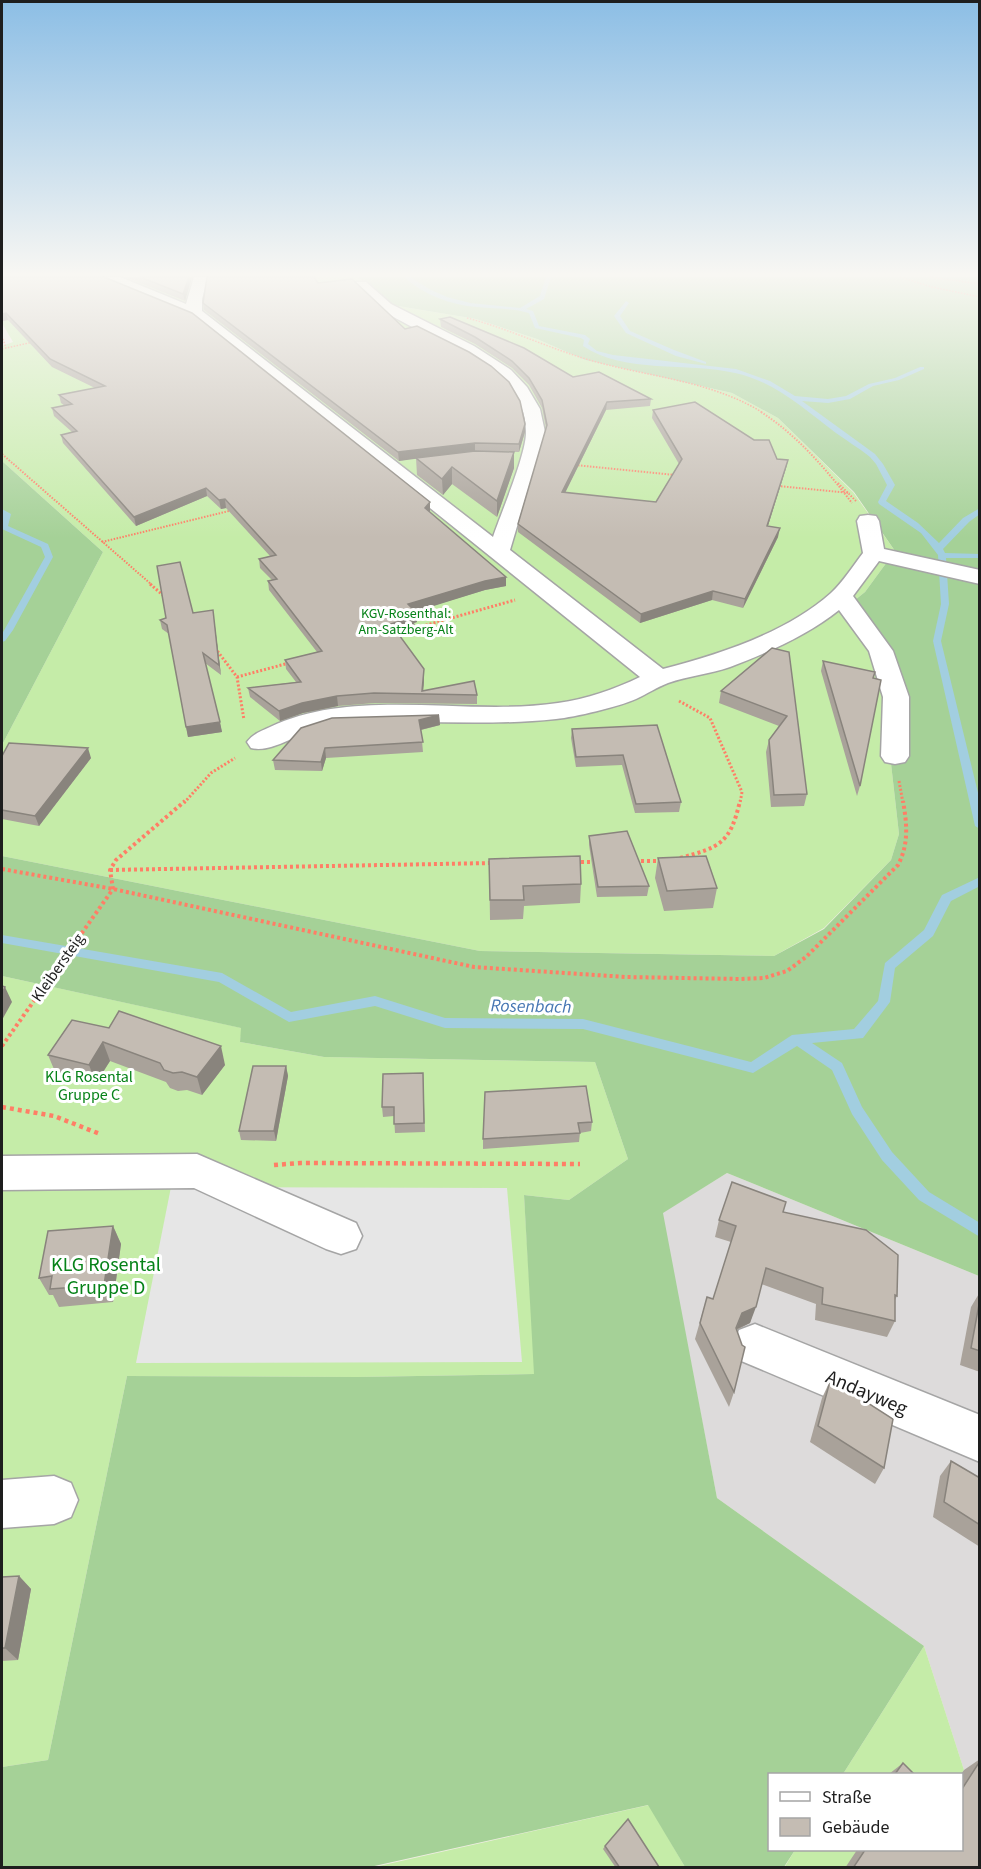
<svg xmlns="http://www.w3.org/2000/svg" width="981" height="1869" font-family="'Source Sans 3',sans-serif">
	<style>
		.residential { fill: #dddbdb }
		.grass { fill: #c5eca8 }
		.forest { fill: #a5d197 }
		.parking { fill: #e6e6e6 }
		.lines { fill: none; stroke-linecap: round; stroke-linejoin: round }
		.stream { fill: #a2cee0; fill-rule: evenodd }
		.minor-casing { stroke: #a5a5a5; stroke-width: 3 }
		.path-far4 { stroke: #ff7e66; stroke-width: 1.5; stroke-dasharray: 1.5 1.5; stroke-linecap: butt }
		.path-far3 { stroke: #ff7e66; stroke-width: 2; stroke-dasharray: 1.5 1.5; stroke-linecap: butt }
		.path-far2 { stroke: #ff7e66; stroke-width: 3; stroke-dasharray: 2 2; stroke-linecap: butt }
		.path-far1 { stroke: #ff7e66; stroke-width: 4; stroke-dasharray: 3 3; stroke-linecap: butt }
		.path { stroke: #ff7e66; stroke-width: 4.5; stroke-dasharray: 4 4; stroke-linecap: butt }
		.minor { fill: #fff; fill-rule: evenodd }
		.wall { fill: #a9a29a }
		.shaded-wall { fill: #89847d }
		.building { fill: #c4bcb3; stroke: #89847d; stroke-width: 1.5 }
		.labels { text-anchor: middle; stroke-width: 6; stroke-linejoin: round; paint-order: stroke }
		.far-park-label { font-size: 14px; fill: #068218; stroke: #fff }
		.street-label { font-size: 16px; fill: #1e1e1e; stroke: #fff }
		.park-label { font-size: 16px; fill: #068218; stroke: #fff }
		.water-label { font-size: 18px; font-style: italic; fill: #4676b3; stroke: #fff }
		.near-park-label { font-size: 20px; fill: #068218; stroke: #fff }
		.near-street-label { font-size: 20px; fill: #1e1e1e; stroke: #fff }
	</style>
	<rect width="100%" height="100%" fill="#f0ede4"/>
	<polygon class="residential" points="727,1173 979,1276 979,1867 962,1850 961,1774 964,1770 924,1646 717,1498 662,1213"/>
	<g class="grass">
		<polygon points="2,277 358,277 392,305 476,319 537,339 585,360 732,393 778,418 853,492 895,551 865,592 845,608 871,652 882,684 899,834 891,860 824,928 774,956 480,951 2,856 2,745 103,552 2,461 2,346 13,342 2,323"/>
		<polygon points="2,976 242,1028 240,1042 324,1057 595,1062 628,1159 569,1200 524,1195 535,1374 357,1377 127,1376 48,1760 2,1767"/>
		<polygon points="924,1646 964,1770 961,1774 843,1774"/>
		<polygon points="649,1805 685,1867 370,1868"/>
		<polygon points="795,1850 913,1850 922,1868 784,1868"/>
	</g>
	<g class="forest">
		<polygon points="358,277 979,277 979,1276 727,1173 663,1213 717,1498 924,1646 843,1774 770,1774 770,1850 795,1850 784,1867 685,1867 648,1805 370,1867 2,1867 2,1767 48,1760 127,1376 357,1377 534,1374 524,1195 569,1200 628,1159 595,1062 324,1057 240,1042 241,1028 2,976 2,856 480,951 774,956 824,929 891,860 899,834 882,684 871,652 845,608 865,592 895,551 854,492 778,418 732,393 585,360 537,339 476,319 392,305"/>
		<polygon points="2,461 103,552 2,745"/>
	</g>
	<polygon class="parking" points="171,1187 507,1188 522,1362 136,1363"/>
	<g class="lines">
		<g class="stream">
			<path d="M404,277H410L431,290L447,297L470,303L520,308L540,296L546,277H551L544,299L526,309L533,311L539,326L585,335L590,339L588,344L597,351L613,355L736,369L770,381L795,396L828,399L846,396L869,384L895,378L920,367H924V369L899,380L873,386L850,399L828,403L802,401L875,454L883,464L895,485L886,501L918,523L939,543L963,518L980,508V514L969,522L943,549L945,553L980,554V558H946L949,604L941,641L980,801V829L975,826L933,641L941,604L938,555L921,533L879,504L878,502L887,485L876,464L870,457C859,448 847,441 836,433C805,410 774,381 735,373C688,362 624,374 583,346L584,340L581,338L535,328L529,313C512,308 495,309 477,307C451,305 424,295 404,277Z"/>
			<polygon points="626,301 629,303 620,316 630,331 674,350 706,362 706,364 676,356 626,333 614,316"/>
			<polygon points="2,509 11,514 8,526 48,544 53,557 13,630 5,641 2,642 2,634 45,557 41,547 2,529"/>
			<polygon points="980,877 980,886 951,901 933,936 895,968 890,1002 863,1038 812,1043 842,1063 862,1107 892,1152 929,1192 980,1223 980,1237 919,1200 882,1160 852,1114 832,1070 797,1046 753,1073 583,1029 445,1028 375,1006 289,1022 219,982 2,943 2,935 222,973 291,1012 375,996 445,1018 583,1019 751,1062 792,1035 854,1029 878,1001 885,963 924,930 942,895"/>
		</g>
		<defs>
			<g id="minor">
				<path d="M101,277H120L186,304L194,277H208L202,299V311L493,537C501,513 527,453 526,431C526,353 394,338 354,285L356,282H366L391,304L474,346L511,370L527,387L540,409L545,432L510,550L663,669C720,654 786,633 831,593C843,582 853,566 863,553L857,521L860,516L868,515L876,516L879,521L884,549L980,570V584L879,561L853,596L893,651L909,697V756L905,762L895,764L885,762L881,756L883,697L869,651L839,610C808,635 767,653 730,667C710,674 688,676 668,683C657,687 647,694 636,699C618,707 575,717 556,719C482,727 407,718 333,725C304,728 274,754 251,748L247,742C253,734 261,731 270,727C356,686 466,717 558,703C587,699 615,689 640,677L194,318L103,280Z"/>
				<polygon points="197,1154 356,1223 362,1236 356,1249 341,1254 326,1249 194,1188 2,1190 2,1156"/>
				<polygon points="755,1324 980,1415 980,1462 739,1360 733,1345 739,1330"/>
				<polygon points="54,1476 71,1483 78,1500 71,1517 54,1524 2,1528 2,1480"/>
			</g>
		</defs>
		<use href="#minor" class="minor-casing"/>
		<g class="path-far4">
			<polyline points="900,277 932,287 980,297"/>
			<polyline points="929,277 980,284"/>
			<path d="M467,318C510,329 550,349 593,361C649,377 713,381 763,413"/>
			<polyline points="2,336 6,348"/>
			<polyline points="2,349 33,342"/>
		</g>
		<g class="path-far3">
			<path d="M761,412C797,435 826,469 852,503"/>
			<polyline points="2,454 152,585"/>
			<polyline points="575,465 675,475"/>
			<polyline points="838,483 856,501"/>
			<polyline points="778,486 850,493"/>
			<polyline points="102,542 233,510"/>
		</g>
		<g class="path-far2">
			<polyline points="150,584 164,596"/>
			<polyline points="395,634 515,600"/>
			<polyline points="215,648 237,677 244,720"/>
			<polyline points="237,677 289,663"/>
			<polyline points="679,701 710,718 742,792 740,803"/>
			<polyline points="899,781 903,803"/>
			<polyline points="184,803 211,773 235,758"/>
		</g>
		<g class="path-far1">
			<path d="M680,858C720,847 730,844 740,801"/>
			<polyline points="635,861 661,861"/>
			<polyline points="575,862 595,862"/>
			<path d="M2,869L113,889L474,967L626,977L740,979L764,978L787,971L806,957L898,865C909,844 907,824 903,801"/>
			<polyline points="110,870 493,863"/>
			<polyline points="2,1046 113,889 110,870 116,860 185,801"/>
		</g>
		<g class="path">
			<polyline points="2,1107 54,1116 100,1134"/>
			<polyline points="274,1165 301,1163 580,1164"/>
		</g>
		<use href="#minor" class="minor"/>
	</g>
	<g class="wall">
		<polygon points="2,277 430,511 430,512 506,586 485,590 415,611 417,622 414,623 415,626 397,631 424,679 423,691 477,695 477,704 375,703 338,706 303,713 280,721 250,697 248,688 296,682 286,669 285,660 317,652 269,590 268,581 272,580 260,568 259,559 270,556 226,508 221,509 207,496 136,526 63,443 61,435 72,432 54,416 52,408 65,406 61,403 59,395 95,388 52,367 8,320 2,321"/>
		<polygon points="125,277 192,277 185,301"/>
		<polygon points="318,283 405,329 525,432 519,452 475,451 514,468 497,517 452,484 443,495 417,475 416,458 399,461 204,310 203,303"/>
		<polygon points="440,319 573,377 651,399 650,406 606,410 565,493 656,502 679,464 652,418 653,410 777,459 788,460 786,468 768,526 778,537 743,608 712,600 640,623 518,532 518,524 546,428 542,408 529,385 512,368 475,344 441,327"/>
		<polygon points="193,613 214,619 221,675 205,663 222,732 188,737 169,634 162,629 160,620"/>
		<polygon points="772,648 807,794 804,806 771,807 766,752 769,740 779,726 719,703 721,691"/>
		<polygon points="823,661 875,672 873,678 860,786 857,796 821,671"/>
		<polygon points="439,715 440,725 421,730 423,752 326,758 322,771 275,770 273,760"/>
		<polygon points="657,725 681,802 679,812 635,813 622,765 576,767 571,738 572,729"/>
		<polygon points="2,756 91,758 39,826 2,819"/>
		<polygon points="589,836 649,886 647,896 597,897 589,845"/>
		<polygon points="658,858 717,888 713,908 664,911 655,878"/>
		<polygon points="489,859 581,884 580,903 524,906 523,919 490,920"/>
		<polygon points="72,1020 225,1065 202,1095 187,1090 178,1091 170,1088 166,1082 110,1061 96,1083 56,1074 48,1055"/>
		<polygon points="286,1066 288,1076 276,1141 241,1140 239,1131"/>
		<polygon points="423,1073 425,1132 395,1133 394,1116 383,1117 382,1107"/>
		<polygon points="586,1086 592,1122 591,1131 580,1133 579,1142 483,1149 483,1139"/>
		<polygon points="783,1212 897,1296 895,1300 895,1321 887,1337 815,1320 816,1304 761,1284 750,1323 737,1330 734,1392 729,1407 695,1339 707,1297 713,1299 731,1242 715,1237 719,1220"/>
		<polygon points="113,1226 121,1244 113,1302 59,1307 53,1295 49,1295 39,1278"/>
		<polygon points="980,1292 980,1372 960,1365 971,1307"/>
		<polygon points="830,1381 884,1468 875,1484 810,1442 822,1398"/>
		<polygon points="951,1461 980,1478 980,1547 933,1517 940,1476"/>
		<polygon points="19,1576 31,1589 18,1660 2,1661 2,1577"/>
		<polygon points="980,1759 980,1868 845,1868 857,1850 962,1850 961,1774 964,1770"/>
		<polygon points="903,1763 914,1774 889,1774"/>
		<polygon points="605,1846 658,1868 616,1868 603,1849"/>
	</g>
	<g class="shaded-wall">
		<polygon points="189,277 192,277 185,301 183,294"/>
		<polygon points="6,313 8,320 2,321 2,314"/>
		<polygon points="607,402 606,410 561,501 562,492"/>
		<polygon points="525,424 525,432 519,452 519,444"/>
		<polygon points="475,443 475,451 399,461 398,452"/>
		<polygon points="514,452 514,468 497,517 497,501"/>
		<polygon points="788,460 786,468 765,535 767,526"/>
		<polygon points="452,467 452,484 443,495 442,479"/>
		<polygon points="206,488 207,496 136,526 134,517"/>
		<polygon points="225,499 226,508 221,509 219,500"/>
		<polygon points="430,502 430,511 426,517 425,508"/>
		<polygon points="780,528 778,537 743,608 745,599"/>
		<polygon points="506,577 506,586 485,590 408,614 408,604 485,581"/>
		<polygon points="713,591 712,600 640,623 641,614"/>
		<polygon points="213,610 214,619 221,675 219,665"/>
		<polygon points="417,613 417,622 414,623 415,626 392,633 391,624"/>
		<polygon points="424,669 424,679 423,694 422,694"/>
		<polygon points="337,696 338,706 303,713 280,721 279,711 302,703"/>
		<polygon points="439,715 440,725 420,730 419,720"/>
		<polygon points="220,722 222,732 188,737 186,727"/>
		<polygon points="88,748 91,758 39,826 35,816"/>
		<polygon points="325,748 326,758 322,771 321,762"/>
		<polygon points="5,987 12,1002 2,1020 2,993"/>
		<polygon points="103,1042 110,1061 96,1083 89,1065"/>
		<polygon points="221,1046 225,1065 202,1095 197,1077"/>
		<polygon points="286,1066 288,1076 276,1141 274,1131"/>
		<polygon points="113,1226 121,1244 113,1302 104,1285"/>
		<polygon points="756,1307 750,1323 737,1329 731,1344 742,1313"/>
		<polygon points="19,1576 31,1589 18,1660 5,1648"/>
	</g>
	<g class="building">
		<polygon points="2,277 104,277 192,313 430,502 425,508 506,577 485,581 408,604 417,613 412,615 414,617 391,624 424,669 422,691 474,681 477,695 374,693 337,696 302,703 279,711 248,688 301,682 285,660 322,651 268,581 277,579 259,559 276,555 225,499 219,500 206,488 134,517 61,435 77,431 52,408 72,404 59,395 105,386 50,359 6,313 2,314"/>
		<polygon points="140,277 189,277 183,294"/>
		<polygon points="207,277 314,277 318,283 352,279 405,329 417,326 469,352 491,366 509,382 520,401 525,424 519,444 475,443 398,452 203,303"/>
		<polygon points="450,317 524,348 573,377 599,372 651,399 607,402 562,492 656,502 682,459 653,410 695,402 754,440 769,440 777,459 788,460 767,526 780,528 745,599 713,591 641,614 518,524 547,425 542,400 529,378 512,361 475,337 440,319"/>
		<polygon points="475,451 514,452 497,501 452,467 442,479 416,458"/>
		<polygon points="180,562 193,613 213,610 219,665 203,653 220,722 186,727 167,625 160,620 166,618 157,566"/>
		<polygon points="772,648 789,652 807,794 774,795 769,740 787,716 721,691"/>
		<polygon points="823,661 875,672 873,678 881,680 860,786"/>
		<polygon points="439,715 419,720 423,742 325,748 321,762 273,760 301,728 332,718"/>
		<polygon points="657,725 681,802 636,804 623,755 576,757 572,729"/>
		<polygon points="9,743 88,748 35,816 2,810 2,756"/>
		<polygon points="627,831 649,886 598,887 589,836"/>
		<polygon points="580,856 581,884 523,886 524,900 490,900 489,859"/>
		<polygon points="706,856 717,888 667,891 658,858"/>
		<polygon points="2,986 5,987 2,993"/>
		<polygon points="119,1011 221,1046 197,1077 182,1072 173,1073 164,1070 160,1063 103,1042 89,1065 48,1055 72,1020 109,1028"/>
		<polygon points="253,1066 286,1066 274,1131 239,1131"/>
		<polygon points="423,1073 424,1123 394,1124 394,1107 382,1107 383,1074"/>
		<polygon points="586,1086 592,1122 578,1123 580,1133 483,1139 485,1092"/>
		<polygon points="732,1182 786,1202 783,1212 866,1230 898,1255 897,1296 895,1295 895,1321 822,1304 823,1288 766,1268 756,1307 742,1313 736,1328 742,1345 745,1347 734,1392 700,1323 707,1297 713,1299 736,1226 719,1220"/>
		<polygon points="113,1226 104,1285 50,1289 52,1276 39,1278 48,1231"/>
		<polygon points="980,1299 980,1351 971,1348"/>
		<polygon points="830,1381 843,1387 893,1419 884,1468 818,1426"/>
		<polygon points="951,1461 980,1478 980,1525 944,1502"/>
		<polygon points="19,1576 5,1648 2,1648 2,1577"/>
		<polygon points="980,1761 980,1868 853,1868 865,1850 962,1850 962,1789"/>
		<polygon points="903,1763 914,1774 895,1774"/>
		<polygon points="628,1819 659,1867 658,1868 620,1868 605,1846"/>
	</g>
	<linearGradient id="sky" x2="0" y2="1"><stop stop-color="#8cbee5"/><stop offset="0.51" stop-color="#f8f7f3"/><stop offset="1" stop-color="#f8f7f3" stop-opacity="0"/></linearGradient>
	<rect width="981" height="538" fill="url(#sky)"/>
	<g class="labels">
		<g class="far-park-label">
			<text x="406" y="618">KGV-Rosenthal:<tspan x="406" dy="16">Am-Satzberg-Alt</tspan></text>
		</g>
		<g class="street-label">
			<text transform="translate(57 967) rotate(-55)" y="6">Kleibersteig</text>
		</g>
		<g class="park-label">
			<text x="89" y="1082">KLG Rosental<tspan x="89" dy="18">Gruppe C</tspan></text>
		</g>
		<g class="water-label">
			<text transform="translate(531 1006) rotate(1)" y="6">Rosenbach</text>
		</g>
		<g class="near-park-label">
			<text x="106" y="1271">KLG Rosental<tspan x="106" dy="23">Gruppe D</tspan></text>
		</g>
		<g class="near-street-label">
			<text transform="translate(867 1392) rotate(23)" y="7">Andayweg</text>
		</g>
	</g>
	<rect width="981" height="1869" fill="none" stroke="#1e1e1e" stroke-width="6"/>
	<rect x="768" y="1773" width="195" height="78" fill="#ffffff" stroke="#a5a5a5" stroke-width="1.5"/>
	<rect x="780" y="1792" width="30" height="9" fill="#ffffff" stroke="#a5a5a5" stroke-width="1.5"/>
	<text x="822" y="1803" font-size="18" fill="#1e1e1e">Straße</text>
	<rect x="780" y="1818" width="30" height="18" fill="#c4bcb3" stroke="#a5a5a5" stroke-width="1.5"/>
	<text x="822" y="1833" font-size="18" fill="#1e1e1e">Gebäude</text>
</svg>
